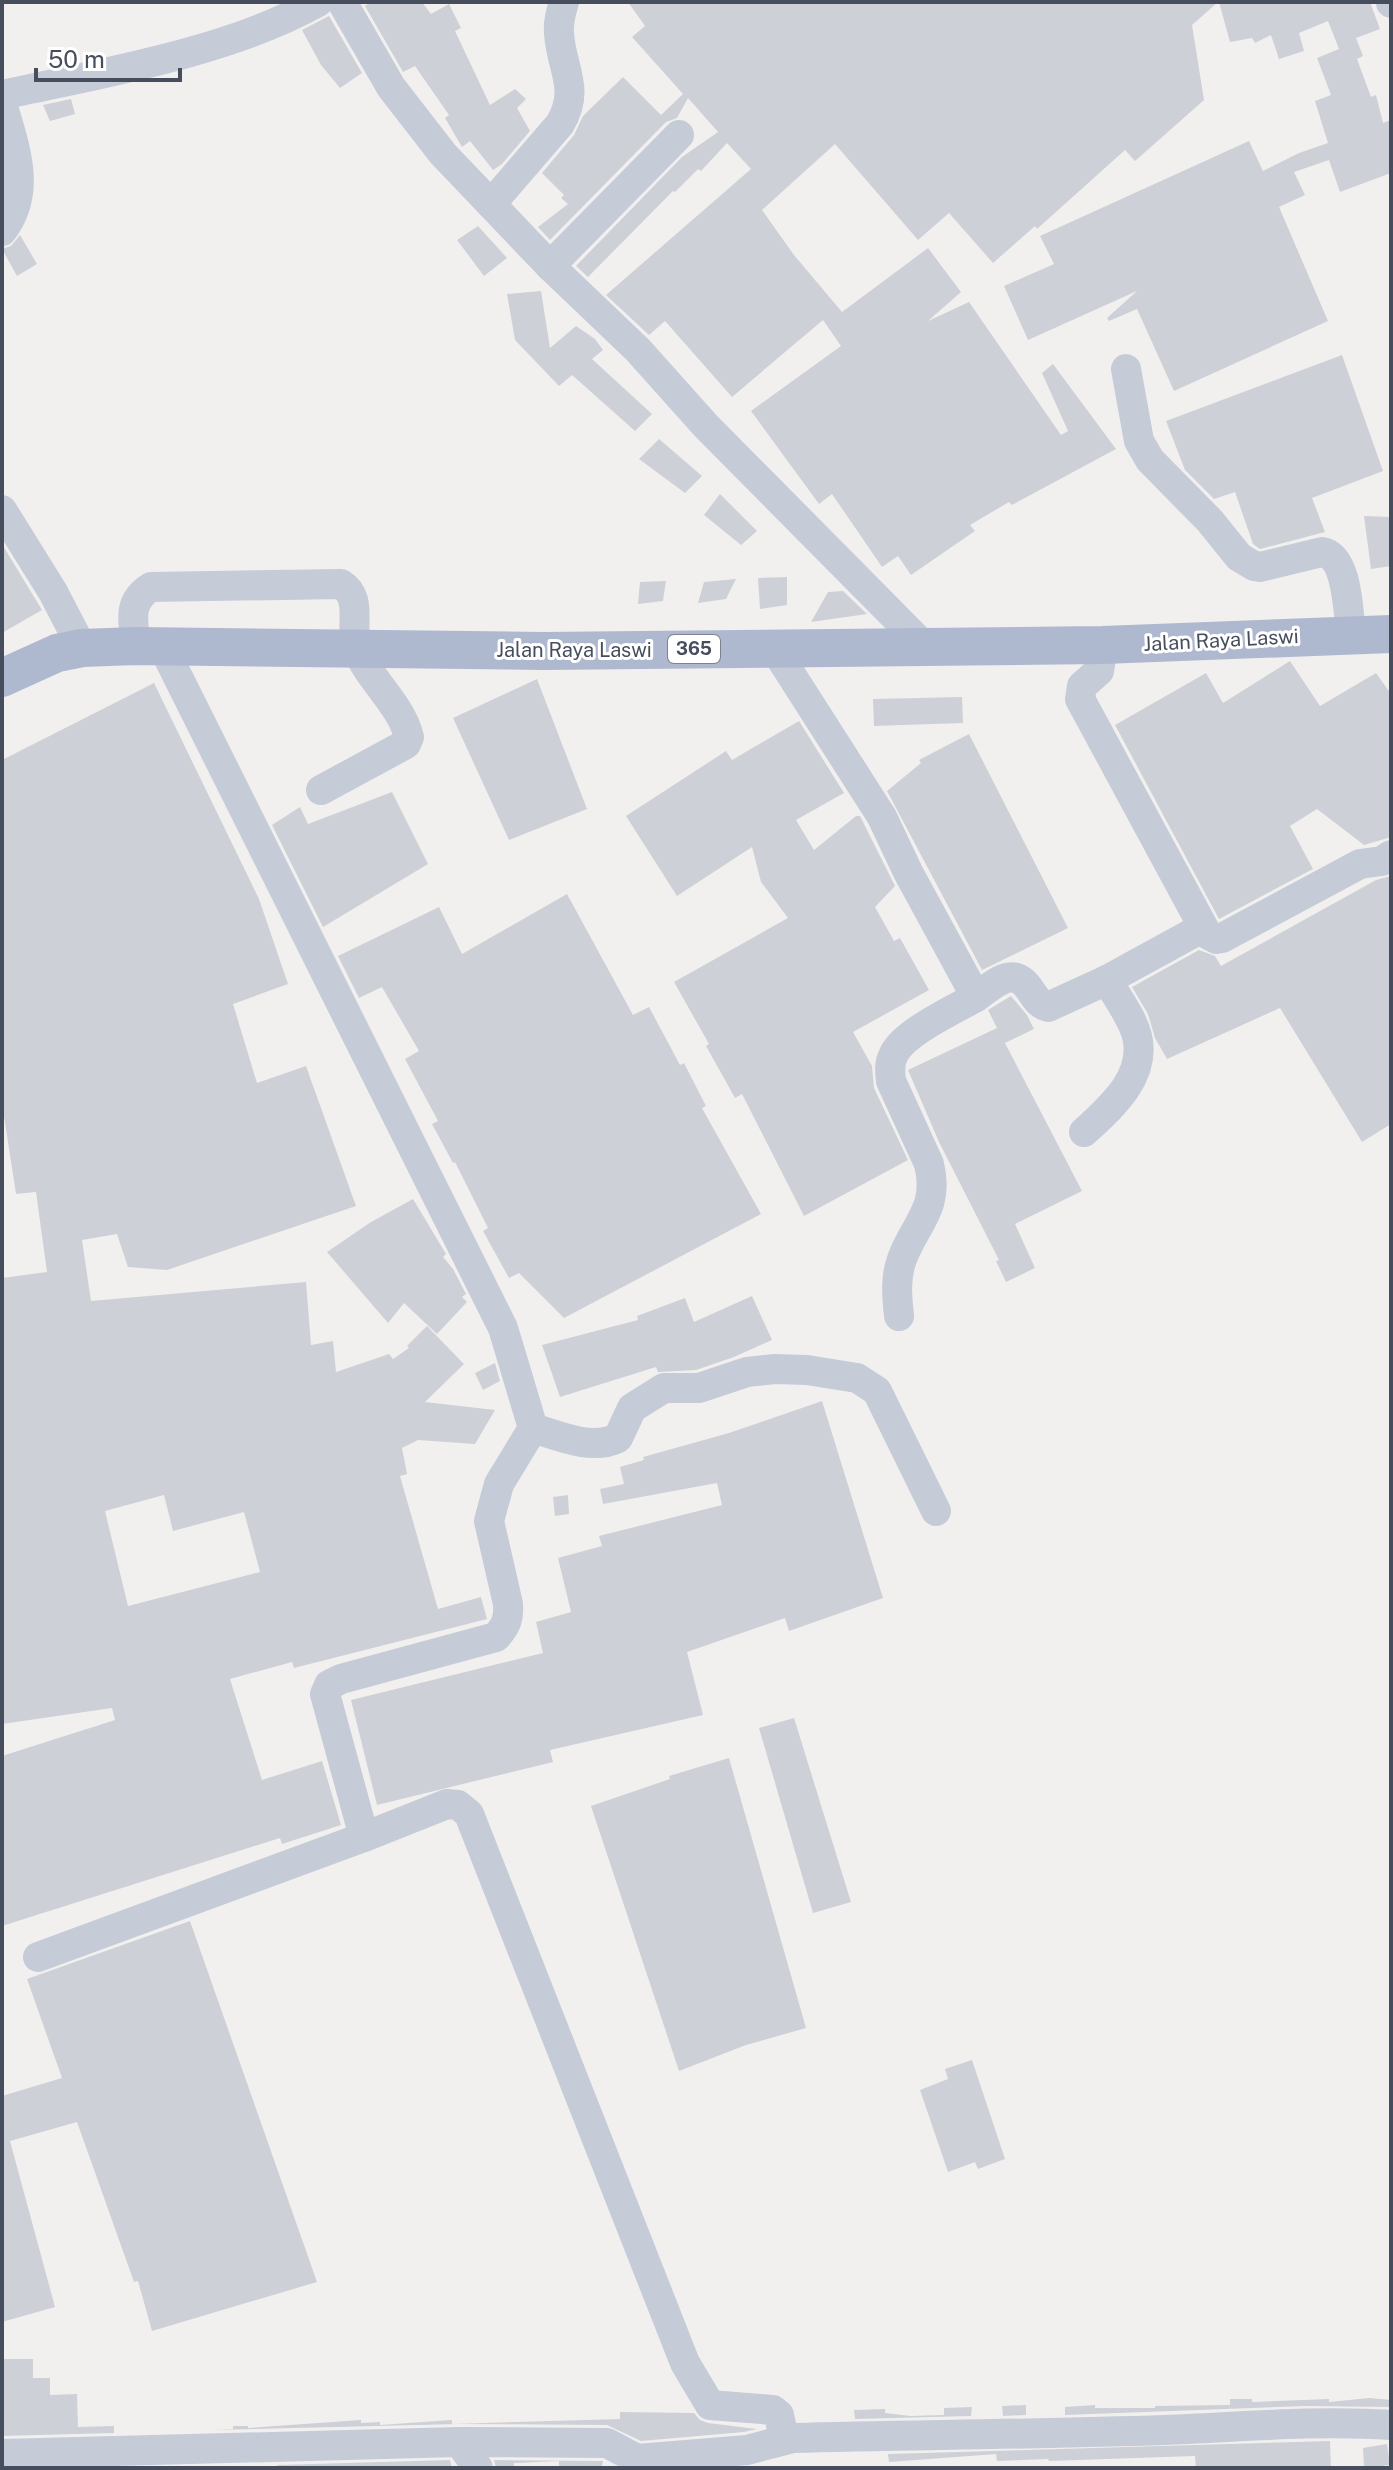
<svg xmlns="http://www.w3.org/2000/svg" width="1393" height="2470" font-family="'Public Sans',sans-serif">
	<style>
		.building { fill: #ced0d7; fill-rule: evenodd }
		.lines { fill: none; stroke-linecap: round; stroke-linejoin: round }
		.minor { stroke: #c5cbd7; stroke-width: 30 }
		.major { stroke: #aeb8cf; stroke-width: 38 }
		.labels { text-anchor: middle; stroke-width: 6; stroke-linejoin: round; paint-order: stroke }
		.shield { fill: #fff; stroke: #7e838e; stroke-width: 2 }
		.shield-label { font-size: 18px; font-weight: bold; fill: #464e5d }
		.street-label { font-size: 20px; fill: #464e5d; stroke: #fff }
	</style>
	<rect width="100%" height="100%" fill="#f2f0ef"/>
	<g class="building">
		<polygon points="371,2 422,2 431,14 449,4 461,28 455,31 490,105 515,89 526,99 517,108 530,131 502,164 493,170 470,141 462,147 445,118 449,115 415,66 403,72 365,6"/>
		<polygon points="628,2 1218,2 1192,25 1204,100 1135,161 1125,150 1037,229 1035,226 993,263 949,213 918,240 835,144 762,210 794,255 842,312 928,248 961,292 928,321 969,302 1061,435 1068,431 1042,373 1053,364 1116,449 1012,505 1009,502 970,525 975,531 911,575 898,556 882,567 832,494 819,504 751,411 841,346 823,320 732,397 665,321 649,335 606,295 751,169 727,143 701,171 698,169 675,192 673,191 588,277 576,266 682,157 718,132 688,98 677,118 666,122 550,240 538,227 568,204 561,198 564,195 542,173 574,135 583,116 623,77 661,115 683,94 632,37 645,26"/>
		<polygon points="1219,2 1370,2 1380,29 1356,38 1363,56 1357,59 1371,97 1376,95 1383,123 1391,120 1391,173 1340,192 1329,160 1294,172 1305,195 1279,207 1328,321 1174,391 1137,309 1109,321 1107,318 1137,291 1028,340 1004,286 1054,264 1040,236 1249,141 1263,171 1299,153 1328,143 1315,101 1331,95 1317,58 1339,49 1328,21 1299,33 1304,51 1279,59 1271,35 1255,43 1252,38 1230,42"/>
		<polygon points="329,16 362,73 340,88 321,65 302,30"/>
		<polygon points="71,99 75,114 50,121 43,105"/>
		<polygon points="478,226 507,258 484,276 457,240"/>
		<polygon points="20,235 37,264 17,276 2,249 11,246"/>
		<polygon points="541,291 550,348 576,326 595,339 603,350 592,359 652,414 635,431 572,375 559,386 515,340 507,294"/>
		<polygon points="1342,355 1383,471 1312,498 1325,532 1260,549 1253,544 1235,492 1214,499 1185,470 1166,421"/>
		<polygon points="659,439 702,476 685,493 639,459"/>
		<polygon points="720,494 757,531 741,545 704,515"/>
		<polygon points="1364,516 1391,517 1391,566 1371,569"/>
		<polygon points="2,544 42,610 2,633"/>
		<polygon points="787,577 787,605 760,609 758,578"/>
		<polygon points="736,579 726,599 698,603 704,582"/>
		<polygon points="666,581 663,601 638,604 640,582"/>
		<polygon points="843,591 867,614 811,622 828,592"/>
		<polygon points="1290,661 1320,706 1376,673 1391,694 1391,837 1364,845 1317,809 1290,826 1313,869 1219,919 1115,725 1206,673 1223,703"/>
		<polygon points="537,679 587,809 509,840 453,718"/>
		<path d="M154,683L259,899L288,984L233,1004L257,1083L306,1066L356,1206L167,1270L128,1267L117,1234L82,1240L91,1301L306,1282L311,1345L333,1341L336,1372L389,1354L393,1359L409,1348L407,1346L427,1326L464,1364L425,1402L495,1410L475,1444L418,1440L402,1448L407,1474L400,1476L438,1609L481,1597L487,1619L294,1668L292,1662L230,1679L262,1780L322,1761L341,1825L282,1844L280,1838L2,1926V1756L115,1720L112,1708L2,1724V1278L47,1272L36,1192L16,1194L2,1103V760ZM164,1495L173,1531L244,1512L260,1572L128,1606L105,1511Z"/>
		<polygon points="962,697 963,723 874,726 873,699"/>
		<polygon points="799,721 844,793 796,820 814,850 856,816 860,816 895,886 875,907 894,941 900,938 929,990 853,1032 872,1066 874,1088 908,1160 804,1216 742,1094 735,1098 706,1046 709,1044 674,982 788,918 761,882 752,847 677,896 626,816 726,751 732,760"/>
		<polygon points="969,734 1068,928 982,970 887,791 921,763 919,760"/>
		<polygon points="392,792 428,864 323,927 272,825 300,807 308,824"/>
		<polygon points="1391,876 1391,1124 1362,1142 1280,1008 1167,1059 1155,1038 1148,1014 1132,987 1199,950 1215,956 1221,966 1376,880"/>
		<polygon points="567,894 633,1015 649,1007 680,1065 684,1063 706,1106 702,1108 761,1214 564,1318 519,1273 509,1278 483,1231 488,1228 455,1162 453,1163 432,1124 438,1121 405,1059 419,1051 382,987 359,998 338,956 439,907 462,954"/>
		<polygon points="1011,996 1027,1015 1034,1029 1005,1043 1082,1191 1015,1224 1035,1268 1006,1282 996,1261 999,1260 939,1142 908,1070 997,1028 988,1010"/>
		<polygon points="413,1199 446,1254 443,1257 453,1269 466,1294 462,1297 467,1302 437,1334 404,1303 388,1323 327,1252 371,1222"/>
		<polygon points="752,1296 772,1340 734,1357 696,1370 658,1372 656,1367 560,1397 542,1345 638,1320 637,1316 685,1298 694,1322"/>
		<polygon points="495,1363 500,1381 483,1390 475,1373"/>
		<polygon points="822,1401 883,1598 789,1631 785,1618 687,1652 703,1715 550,1750 553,1762 377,1805 351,1700 543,1653 536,1622 571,1612 558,1558 602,1546 599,1536 722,1505 717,1483 603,1504 600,1489 624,1484 620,1467 644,1460 643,1457 729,1433"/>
		<polygon points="568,1495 569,1514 555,1516 553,1497"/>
		<polygon points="794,1718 851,1902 813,1913 759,1728"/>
		<polygon points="729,1758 806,2028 746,2045 679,2071 591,1806 670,1779 669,1776"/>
		<polygon points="190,1921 317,2282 152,2331 138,2281 134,2282 77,2122 10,2141 55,2307 2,2322 2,2096 62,2078 27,1979"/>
		<polygon points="972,2060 1005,2159 978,2169 975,2162 948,2172 920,2090 948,2079 945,2069"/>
		<polygon points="2,2359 33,2359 33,2378 50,2378 50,2395 77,2394 78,2427 114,2426 114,2433 2,2436"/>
		<polygon points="1369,2398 1391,2400 1391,2407 1306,2406 1065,2415 1065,2407 1095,2405 1095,2408 1155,2408 1155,2406 1230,2405 1230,2399 1252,2399 1252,2402 1329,2399 1329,2402"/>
		<polygon points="1026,2405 1026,2415 1003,2416 1002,2406"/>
		<polygon points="972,2407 971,2416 855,2419 854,2410 885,2409 885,2413 910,2416 944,2415 944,2408"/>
		<polygon points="620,2412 694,2413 700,2420 708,2423 757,2429 744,2432 641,2441 607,2425 459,2424 213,2430 233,2429 233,2426 248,2426 248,2428 361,2420 361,2423 380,2422 380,2425 452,2420 452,2424 620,2419"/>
		<polygon points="1330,2441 1331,2468 1196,2468 1195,2456 1049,2461 1048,2459 997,2461 996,2454 889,2462 888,2454"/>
		<polygon points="1387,2444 1390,2465 1364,2468 1363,2448"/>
		<polygon points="450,2460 452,2468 279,2468 277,2465"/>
		<polygon points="494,2460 602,2461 603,2461 602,2466 559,2468 559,2461 517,2463 514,2463 514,2468 496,2468"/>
	</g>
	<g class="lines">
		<g class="minor">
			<polyline points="342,2 391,87 443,154 550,266 638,350 706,426 923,645"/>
			<polyline points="1391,2 1391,3"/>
			<path d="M2,95C102,73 229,52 318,2"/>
			<path d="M2,103C14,146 33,191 2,231"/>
			<path d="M491,204L560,124C581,88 561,69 559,33C558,22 561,12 564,2"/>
			<polyline points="550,266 679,135"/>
			<path d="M1126,369L1139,441L1150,460L1210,521L1239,557L1254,566L1260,567L1322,552C1348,556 1348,612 1351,634"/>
			<polyline points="2,510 53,592 82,648"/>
			<polyline points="1103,645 1099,671 1082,686 1080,699 1207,934 1216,939 1222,938 1360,864 1382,861 1391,855"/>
			<path d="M136,646C133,621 127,602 151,587L341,584C364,598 349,627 357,649C369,680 401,704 409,737L406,744L321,790"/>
			<path d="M774,648L882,817L908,872L976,997C954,1010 902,1033 893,1056C889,1064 890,1072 891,1081L929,1164C940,1209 915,1223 902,1259C895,1278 897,1297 899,1316"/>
			<path d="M976,997C995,984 1013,964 1030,990C1036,998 1038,1004 1048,1007L1107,980"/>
			<path d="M1084,1132C1110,1108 1147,1077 1137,1036C1132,1017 1117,997 1107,980L1202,928"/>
			<path d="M533,1428C559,1436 592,1451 618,1438L632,1408L664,1388H699L747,1372L775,1369L807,1370L857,1378L877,1391L936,1511"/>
			<polyline points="364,1837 447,1804 458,1805 469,1814 685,2363 710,2405 773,2410 779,2415 784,2439"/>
			<path d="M38,1957L364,1837L325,1694L329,1685L341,1679L496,1637C506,1626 509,1619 508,1604L489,1521L499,1484L533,1428L503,1328L162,645"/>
			<polyline points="459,2442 478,2468"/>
			<path d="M2,2454L459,2442L607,2443L637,2459L747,2450L793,2438C917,2435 1041,2434 1165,2430C1241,2427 1316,2420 1391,2425"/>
		</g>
		<polyline class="major" points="2,678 57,653 82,648 136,646 544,651 1103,645 1391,634"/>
	</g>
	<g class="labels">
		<rect class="shield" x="668" y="635" width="52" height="28" rx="6"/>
		<g class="shield-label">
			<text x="694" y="655">365</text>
		</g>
		<g class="street-label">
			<text transform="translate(1221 640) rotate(-3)" y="7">Jalan Raya Laswi</text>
			<text x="574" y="657">Jalan Raya Laswi</text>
		</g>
	</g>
	<rect width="1393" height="2470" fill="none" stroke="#464e5d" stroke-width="8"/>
	<path d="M36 68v12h144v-12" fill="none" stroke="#464e5d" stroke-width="4"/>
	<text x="48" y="68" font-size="24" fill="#464e5d" stroke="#ffffff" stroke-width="6" paint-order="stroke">50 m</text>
</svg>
